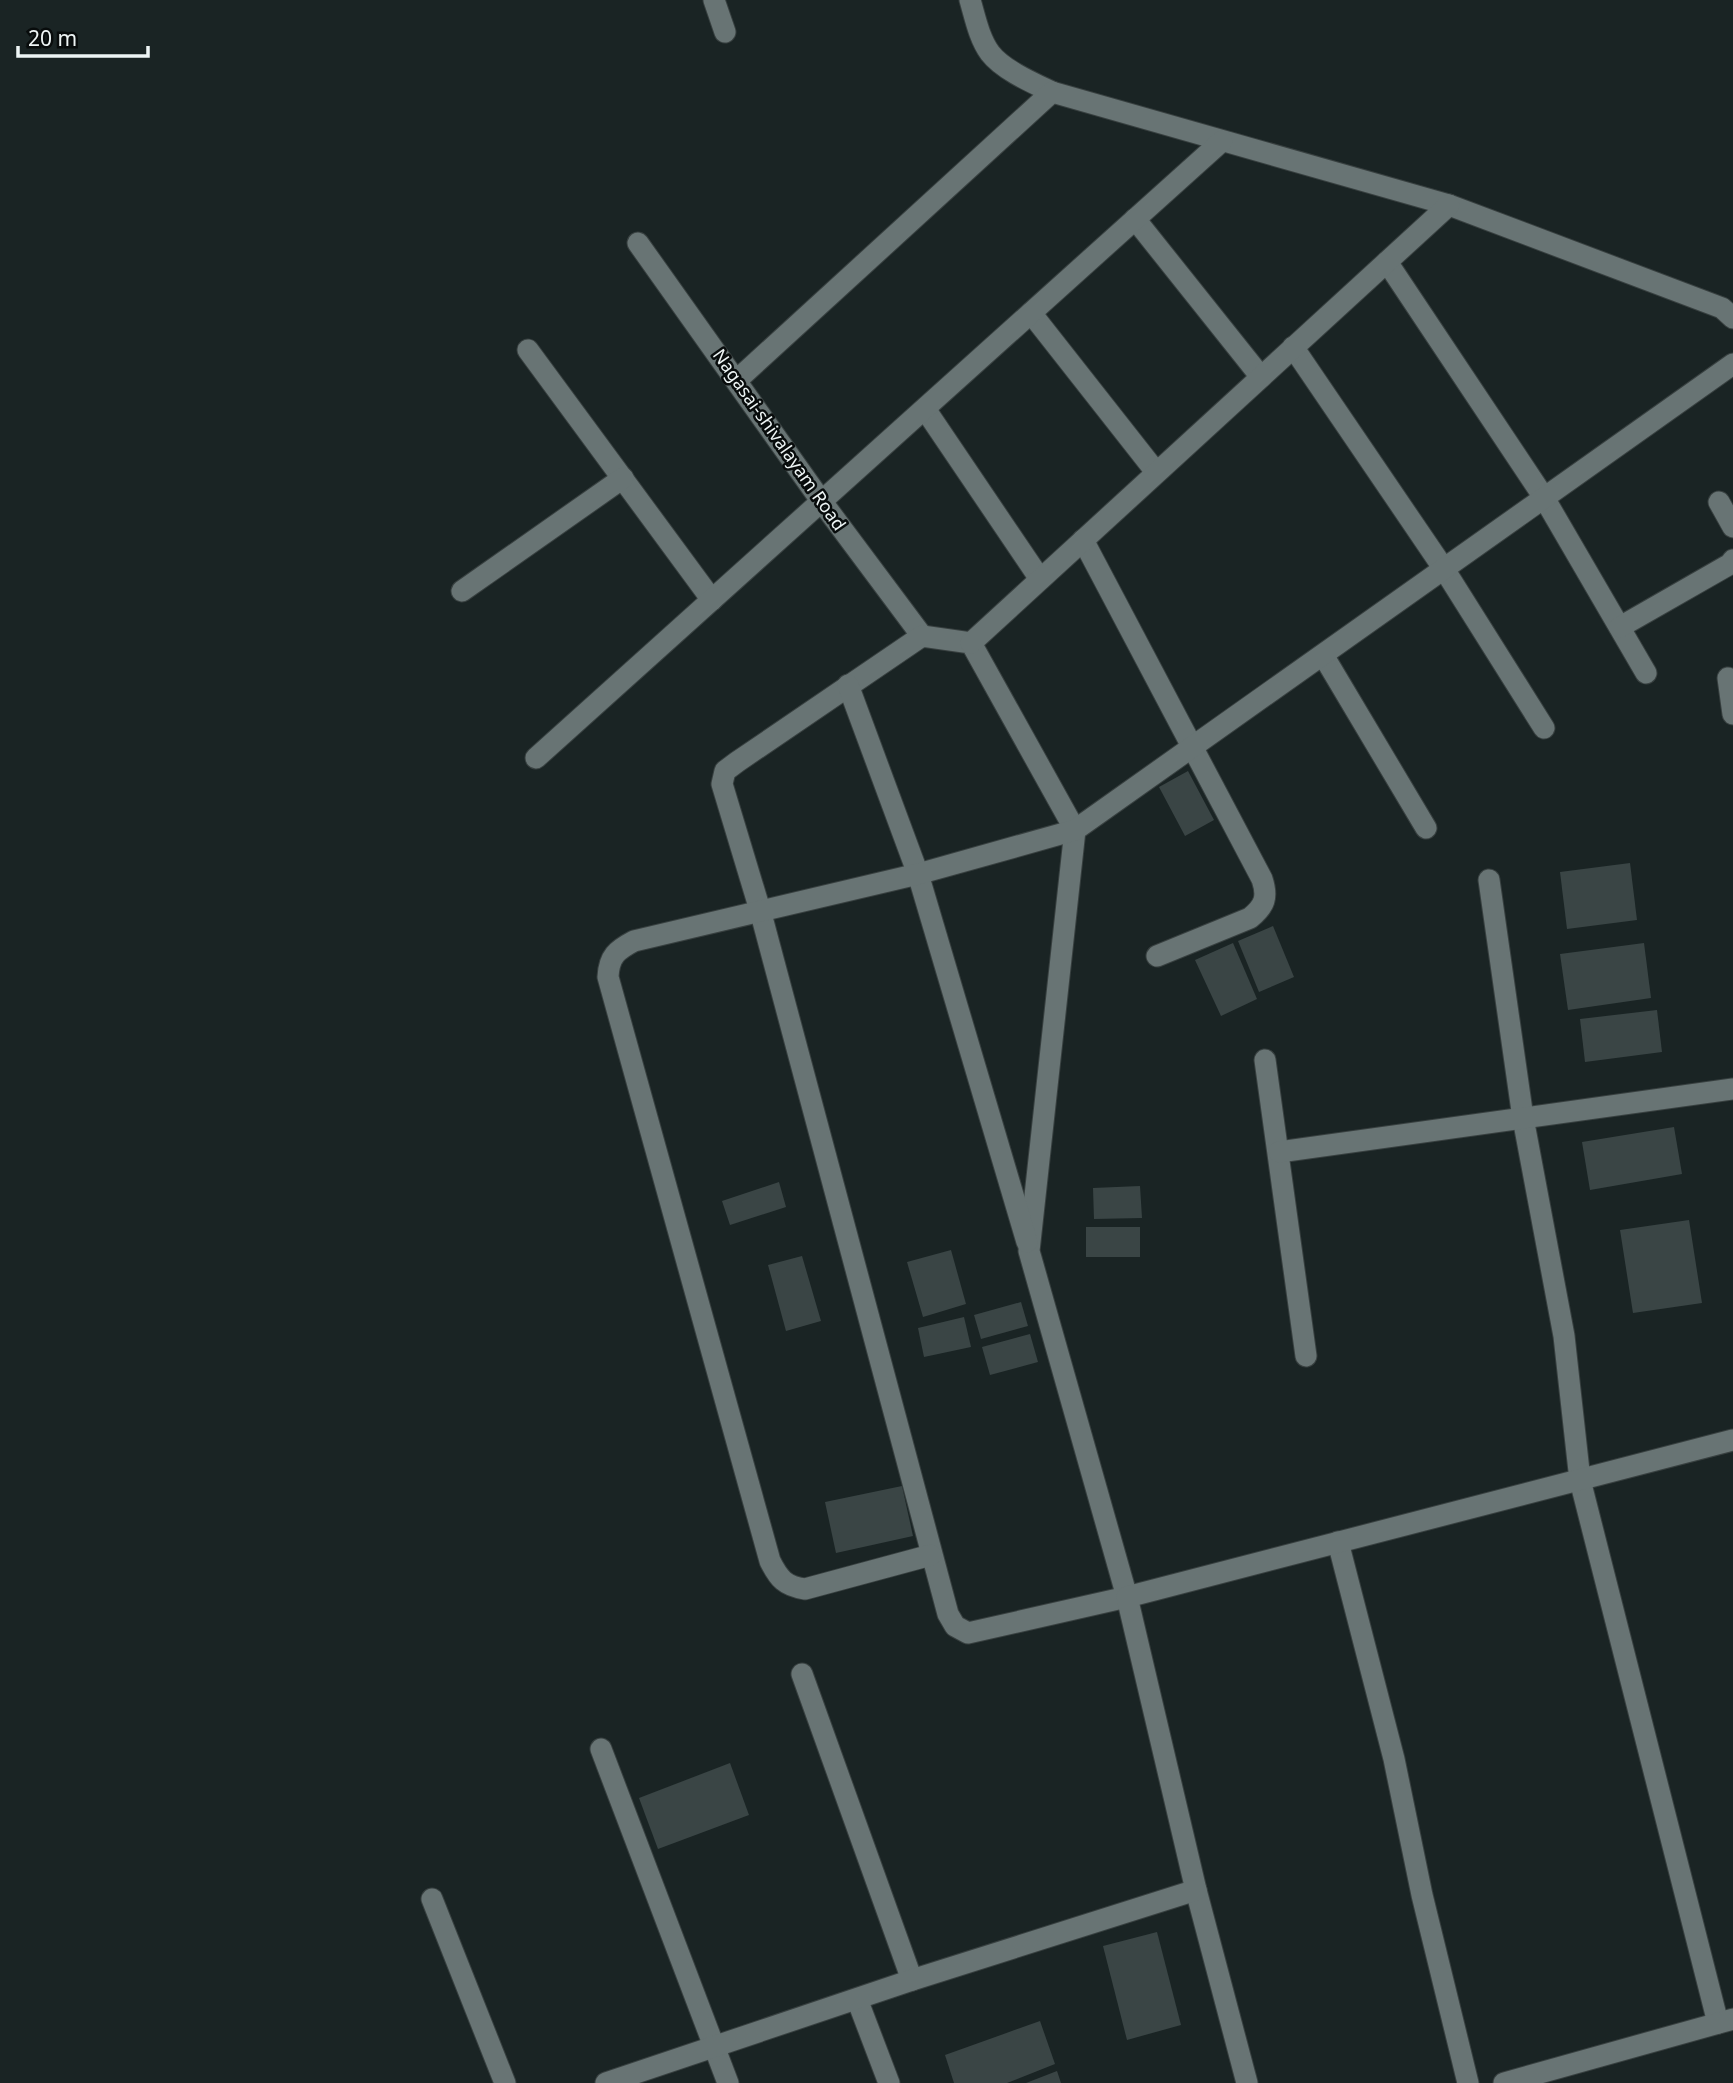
<svg xmlns="http://www.w3.org/2000/svg" width="1733" height="2083" font-family="'Noto Sans',sans-serif">
	<style>
		.building { fill: #3a4545 }
		.lines { fill: none; stroke-linecap: round; stroke-linejoin: round }
		.minor-casing { stroke: #384040; stroke-width: 23 }
		.minor { stroke: #687474; stroke-width: 21 }
		.labels { text-anchor: middle; stroke-width: 5; stroke-linejoin: round; paint-order: stroke }
		.street-label { font-size: 18px; fill: #eef5f5; stroke: #080c0c }
	</style>
	<rect width="100%" height="100%" fill="#1a2424"/>
	<g class="building">
		<polygon points="1188,771 1214,820 1185,836 1159,787"/>
		<polygon points="1630,863 1637,920 1567,929 1560,872"/>
		<polygon points="1273,926 1294,977 1259,992 1238,941"/>
		<polygon points="1233,943 1257,999 1221,1016 1195,960"/>
		<polygon points="1644,943 1651,998 1568,1010 1560,954"/>
		<polygon points="1657,1010 1662,1052 1585,1062 1580,1019"/>
		<polygon points="1674,1127 1682,1174 1590,1190 1582,1142"/>
		<polygon points="779,1182 786,1207 730,1225 722,1201"/>
		<polygon points="1140,1186 1142,1218 1094,1219 1093,1188"/>
		<polygon points="1689,1220 1702,1303 1633,1313 1620,1230"/>
		<rect x="1086" y="1227" width="54" height="30"/>
		<polygon points="951,1250 966,1304 923,1317 907,1262"/>
		<polygon points="802,1256 821,1321 786,1331 768,1265"/>
		<polygon points="1021,1302 1028,1326 981,1339 974,1315"/>
		<polygon points="964,1317 971,1347 924,1357 918,1328"/>
		<polygon points="1030,1334 1038,1362 990,1375 982,1347"/>
		<polygon points="902,1486 913,1536 836,1553 825,1502"/>
		<polygon points="730,1763 749,1815 658,1849 639,1798"/>
		<polygon points="1157,1932 1181,2025 1127,2040 1103,1946"/>
		<polygon points="1040,2021 1055,2064 1007,2083 954,2083 945,2055"/>
		<polygon points="1057,2071 1061,2083 1026,2083"/>
	</g>
	<g class="lines">
		<defs>
			<g id="minor">
				<polyline points="714,0 725,32"/>
				<path d="M970,0C975,17 979,38 990,53C1003,70 1033,83 1052,92"/>
				<polyline points="1135,219 1261,377"/>
				<polyline points="638,243 822,502 922,636"/>
				<polyline points="1387,262 1543,496 1646,673"/>
				<polyline points="1031,313 1156,472"/>
				<polyline points="1293,347 1444,569 1544,728"/>
				<polyline points="528,350 712,600"/>
				<polyline points="737,380 1052,92 1449,205 1722,308 1733,318"/>
				<polyline points="925,409 1040,579"/>
				<polyline points="1719,502 1733,527"/>
				<path d="M1083,540L1262,879C1268,897 1265,906 1250,918L1157,956"/>
				<polyline points="462,591 623,478"/>
				<polyline points="1620,627 1730,564 1733,560"/>
				<polygon points="922,636 971,643 1075,830 1029,1251 1127,1597 968,1633 955,1626 948,1614 760,910 722,784 725,771 737,762"/>
				<polyline points="971,643 1449,205"/>
				<polyline points="1323,655 1426,828"/>
				<polyline points="1728,678 1733,714"/>
				<polyline points="848,685 918,874 1027,1242"/>
				<polyline points="536,758 1222,141"/>
				<polyline points="1489,880 1523,1118 1564,1336 1580,1480 1718,2023"/>
				<polyline points="1265,1060 1306,1356"/>
				<polyline points="1279,1152 1733,1089"/>
				<polyline points="1338,1542 1394,1759 1422,1895 1468,2083"/>
				<path d="M931,1555L805,1589C785,1586 779,1579 770,1561L608,977C609,956 617,950 634,941L918,874L1075,830L1733,364"/>
				<polyline points="802,1674 912,1980"/>
				<polyline points="601,1749 728,2083"/>
				<polyline points="1196,1890 1247,2083"/>
				<polyline points="432,1899 505,2083"/>
				<polyline points="857,1999 889,2083"/>
				<polyline points="606,2083 912,1980 1196,1890 1127,1597 1733,1440"/>
				<polyline points="1504,2083 1733,2019"/>
			</g>
		</defs>
		<use href="#minor" class="minor-casing"/>
		<use href="#minor" class="minor"/>
	</g>
	<g class="labels">
		<g class="street-label">
			<text transform="translate(779 440) rotate(55)" y="6">Nagasai-shivalayam Road</text>
		</g>
	</g>
	<path d="M18 46v10h130v-10" fill="none" stroke="#eef5f5" stroke-width="3.5"/>
	<text x="28" y="46" font-size="21" fill="#eef5f5" stroke="#080c0c" stroke-width="5" paint-order="stroke">20 m</text>
</svg>
